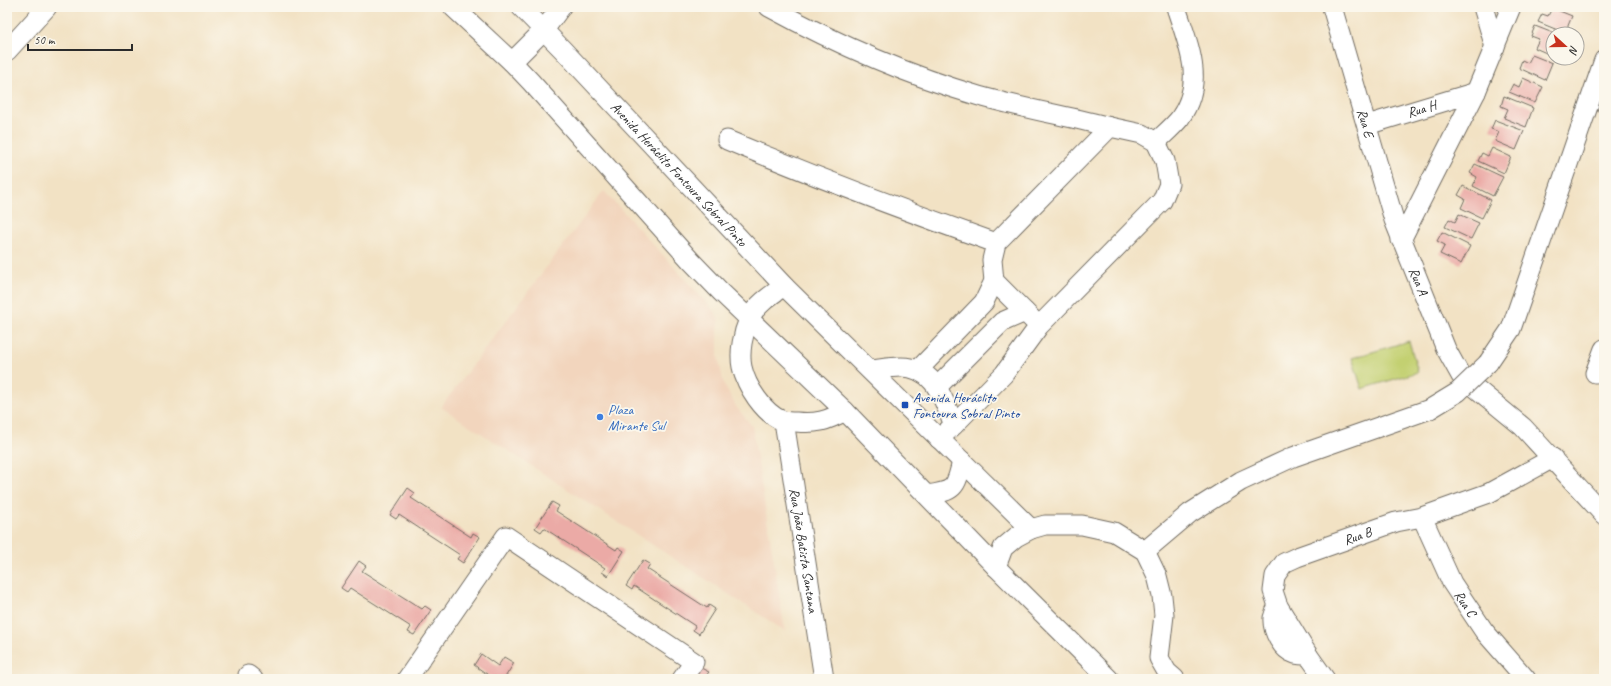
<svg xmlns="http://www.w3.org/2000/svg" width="1611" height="686" font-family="Caveat,sans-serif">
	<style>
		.built { fill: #f2d5bd }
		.green { fill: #c3d071; stroke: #777e4e }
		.building { fill: #ebaaa6 }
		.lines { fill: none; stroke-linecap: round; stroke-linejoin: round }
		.minor-casing { stroke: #716b61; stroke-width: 21 }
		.minor { stroke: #fff; stroke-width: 19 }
		.minor-bridge-casing { stroke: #716b61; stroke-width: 21; stroke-linecap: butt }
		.minor-bridge { stroke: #fff; stroke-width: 19 }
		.transit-dot { fill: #1a4fb4; stroke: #fbf7ec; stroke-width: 1.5 }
		.shop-dot { fill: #3f7fe0; stroke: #fbf7ec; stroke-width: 1.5 }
		.labels { text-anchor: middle; stroke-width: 3.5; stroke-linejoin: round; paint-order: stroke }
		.street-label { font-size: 14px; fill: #2b2b2b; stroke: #fbf7ec }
		.transit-label { font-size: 14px; fill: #164399; stroke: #fbf7ec; text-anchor: start }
		.shop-label { font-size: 14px; fill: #366cbe; stroke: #fbf7ec; text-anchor: start }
	</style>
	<rect width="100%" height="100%" fill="#fbf7ec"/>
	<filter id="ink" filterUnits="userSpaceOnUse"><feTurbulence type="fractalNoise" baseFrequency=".025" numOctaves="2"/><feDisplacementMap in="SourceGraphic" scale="8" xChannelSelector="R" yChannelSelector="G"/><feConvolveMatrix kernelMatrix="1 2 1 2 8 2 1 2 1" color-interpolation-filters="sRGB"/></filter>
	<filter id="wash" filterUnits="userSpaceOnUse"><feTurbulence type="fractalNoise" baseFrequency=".012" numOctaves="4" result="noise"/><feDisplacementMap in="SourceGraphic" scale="16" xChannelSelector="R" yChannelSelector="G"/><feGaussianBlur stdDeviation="0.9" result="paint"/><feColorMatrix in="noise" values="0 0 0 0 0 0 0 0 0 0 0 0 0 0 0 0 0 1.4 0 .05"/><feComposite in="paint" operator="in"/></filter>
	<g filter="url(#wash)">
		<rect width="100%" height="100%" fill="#f2e2c4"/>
		<polygon class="built" points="604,191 715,312 719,322 718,331 718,356 724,385 737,408 752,426 785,631 441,407"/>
		<polygon class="green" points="1409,341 1418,372 1362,389 1352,358"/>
		<g id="blocks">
			<g class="building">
				<polygon points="1552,8 1572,16 1565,33 1538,22 1542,14 1548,16"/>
				<polygon points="1535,26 1553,33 1553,56 1535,48 1539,39 1531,36"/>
				<polygon points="1532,55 1552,63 1545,80 1519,68 1522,60 1528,63"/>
				<polygon points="1523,78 1543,87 1535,103 1509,92 1513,84 1519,87"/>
				<polygon points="1504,96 1533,108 1526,127 1504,118 1508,109 1501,106"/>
				<polygon points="1495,120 1524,131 1516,150 1495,141 1499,132 1491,129"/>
				<polygon points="1492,148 1511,157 1504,173 1478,161 1482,153 1488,156"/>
				<polygon points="1475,164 1503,177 1493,196 1473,186 1477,177 1470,173"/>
				<polygon points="1463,186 1491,200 1482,218 1461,208 1465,199 1458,195"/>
				<polygon points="1459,214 1479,223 1471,239 1445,227 1449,219 1455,222"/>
				<polygon points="1442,232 1470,246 1461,264 1440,254 1445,245 1437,241"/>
				<polygon points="408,488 415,493 411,498 471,537 473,533 480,537 463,563 457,559 460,555 399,515 396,519 390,515"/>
				<polygon points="552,502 559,506 556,511 616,550 618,547 624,551 608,576 602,572 605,568 544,528 541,532 535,528"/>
				<polygon points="643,560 650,564 647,569 707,608 709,605 715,609 699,634 693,630 695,626 634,586 632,590 626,586"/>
				<polygon points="359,561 366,566 362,571 422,609 425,606 431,610 414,635 408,632 411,627 350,588 347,592 341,588"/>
				<polygon points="481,654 498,666 504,657 514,663 504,679 494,679 474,665"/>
				<polygon points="701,668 709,672 705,677 708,679 694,679"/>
			</g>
		</g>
	</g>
	<g filter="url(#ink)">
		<use href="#blocks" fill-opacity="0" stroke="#716b61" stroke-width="1"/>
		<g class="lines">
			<defs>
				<g id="minor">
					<polyline points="453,7 512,62 531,82 691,261 721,292 845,411 996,567 1109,679"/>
					<path id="s1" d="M521,7L563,50L784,286L1031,529L1045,525H1082L1114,532L1145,551L1157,576L1162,596L1164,615L1159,658L1167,672L1175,679"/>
					<path d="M769,7C835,43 907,75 979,96C1022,108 1066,116 1110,127"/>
					<path id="s2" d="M1332,7L1394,220L1446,349L1461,376L1523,427L1604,515"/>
					<polyline points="1483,7 1495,47"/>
					<polyline points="7,51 47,7"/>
					<polyline points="512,62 544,30 561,7"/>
					<path id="s3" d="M1367,125L1476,92"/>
					<path d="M727,140C816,177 905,211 996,243"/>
					<path d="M1156,142C1164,134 1173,127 1180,118C1206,81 1188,45 1176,7"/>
					<polyline points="1401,240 1476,92 1511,7"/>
					<path d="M784,286C771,295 756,305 749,319C743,333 739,352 742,367C746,386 764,414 783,421C787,422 792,422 796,422C816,424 827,421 845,411"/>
					<polyline points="1488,363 1511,329 1604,60"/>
					<path d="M870,370C880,369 891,367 901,367C935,367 943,399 954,425"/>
					<polyline points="918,370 984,302 994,281"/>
					<polyline points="1595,373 1604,349"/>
					<polyline points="937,387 1002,322 1025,312"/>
					<path id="s4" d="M784,421L824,679"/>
					<polyline points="939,439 954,425 1004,374 1039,326 1162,201 1169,184 1165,161 1156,142 1142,134 1110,127 996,243 992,260 994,281 1039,326"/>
					<path d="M927,495C954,491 956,489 962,461"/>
					<path id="s5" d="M1422,517L1452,583L1484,631L1526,679"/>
					<polyline points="1145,551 1190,513 1241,481 1293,457 1430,409"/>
					<polyline points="996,567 1003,548 1016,537 1031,529"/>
					<path d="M1278,606C1276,609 1274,614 1273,618C1272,631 1282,650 1295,654C1299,655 1304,655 1308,655"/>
					<polyline points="248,675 253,679"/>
					<polyline points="407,679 506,536 694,662 682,679"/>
					<path id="s6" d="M1325,679L1308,655L1278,606L1273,591L1275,576L1284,563L1297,557L1396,522L1422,517L1489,493L1553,458"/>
				</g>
			</defs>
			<use href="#minor" class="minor-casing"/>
			<use href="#minor" class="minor"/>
			<defs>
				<polyline id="minor-bridge" points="1430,409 1458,392 1488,363"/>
			</defs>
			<use href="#minor-bridge" class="minor-bridge-casing"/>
			<use href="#minor-bridge" class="minor-bridge"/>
		</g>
	</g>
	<rect class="transit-dot" x="901" y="401" width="8" height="8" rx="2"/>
	<circle class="shop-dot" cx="600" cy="417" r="4"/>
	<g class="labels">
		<g class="street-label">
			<text dy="5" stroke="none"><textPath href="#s3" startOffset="57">Rua H</textPath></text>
			<text dy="5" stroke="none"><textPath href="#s2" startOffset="121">Rua E</textPath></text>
			<text dy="5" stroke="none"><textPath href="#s1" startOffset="230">Avenida Heráclito Fontoura Sobral Pinto</textPath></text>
			<text dy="5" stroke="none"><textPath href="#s2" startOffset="288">Rua A</textPath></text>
			<text dy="5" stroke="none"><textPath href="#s6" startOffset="212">Rua B</textPath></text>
			<text dy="5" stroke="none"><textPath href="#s4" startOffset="131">Rua João Batista Santana</textPath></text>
			<text dy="5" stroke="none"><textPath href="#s5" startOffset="97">Rua C</textPath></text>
		</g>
		<g class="transit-label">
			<text x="913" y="402">Avenida Heráclito<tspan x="913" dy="16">Fontoura Sobral Pinto</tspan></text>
		</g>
		<g class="shop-label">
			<text x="608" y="414">Plaza<tspan x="608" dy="16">Mirante Sul</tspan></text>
		</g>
	</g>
	<rect width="1611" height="686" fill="none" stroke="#fbf7ec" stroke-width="24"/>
	<g transform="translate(1565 46) rotate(111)"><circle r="19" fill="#fbf7ec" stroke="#a8a59f"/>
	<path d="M0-3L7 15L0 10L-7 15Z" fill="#c8321e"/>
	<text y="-6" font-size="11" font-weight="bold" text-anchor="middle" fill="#2b2b2b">N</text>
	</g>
	<path d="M28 44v6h104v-6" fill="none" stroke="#2b2b2b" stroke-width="2"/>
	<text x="34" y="44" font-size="12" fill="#2b2b2b" stroke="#fbf7ec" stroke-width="3" paint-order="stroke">50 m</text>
</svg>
